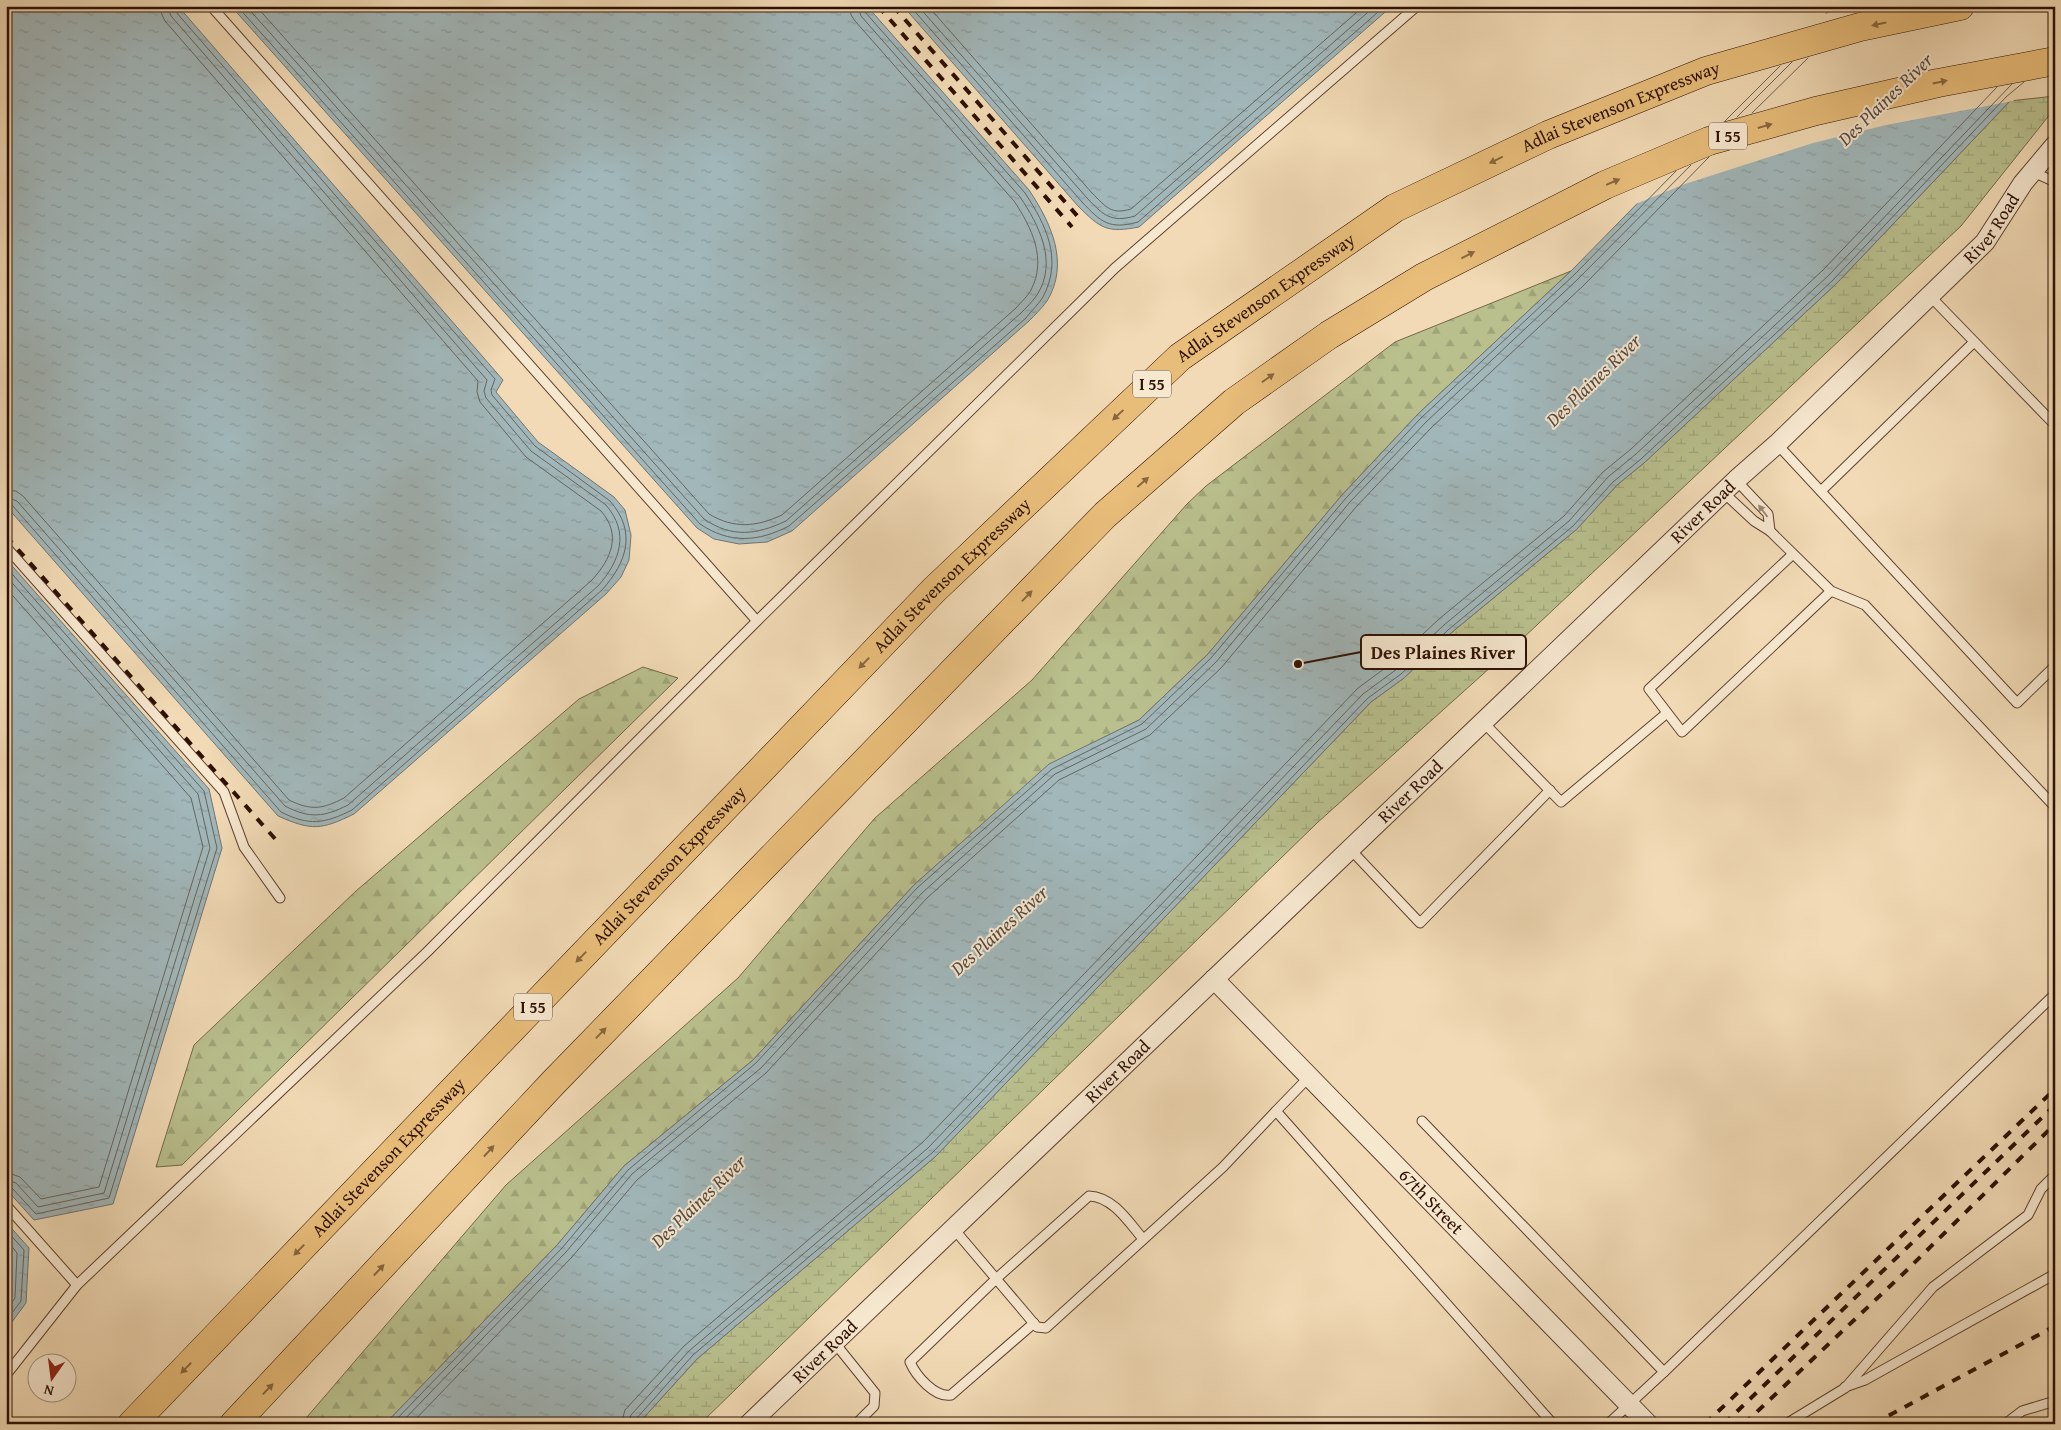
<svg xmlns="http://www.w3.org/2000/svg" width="2061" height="1430" font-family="'Gentium Book Plus',serif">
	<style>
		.forest { fill: url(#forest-firs); stroke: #736848 }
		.wetland { fill: url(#wetland-marsh); stroke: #736848 }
		.water { fill: url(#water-ripples); stroke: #737470 }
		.pier { fill: #f1dab5 }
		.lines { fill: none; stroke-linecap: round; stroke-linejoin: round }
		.shore { stroke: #67645e; stroke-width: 1 }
		.service-casing { stroke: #5e422f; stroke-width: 11 }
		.minor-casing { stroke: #5e422f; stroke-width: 21 }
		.motorway-casing { stroke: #2d1002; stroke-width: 29 }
		.service { stroke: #f6e7cf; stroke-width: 9 }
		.minor { stroke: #f6e7cf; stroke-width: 19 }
		.motorway { stroke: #e8bd7a; stroke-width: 28 }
		.rail { stroke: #2d1002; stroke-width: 4; stroke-dasharray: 9 9; stroke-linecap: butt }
		.oneway { fill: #8a663e }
		.oneway2 { fill: #9c8673 }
		.labels { text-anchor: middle; stroke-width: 4; stroke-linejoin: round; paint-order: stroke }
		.shield { fill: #f6e7cf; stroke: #695040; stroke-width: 1 }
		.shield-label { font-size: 16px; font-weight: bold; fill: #2d1002 }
		.street-label { font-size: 18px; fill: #2d1002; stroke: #f6e7cf }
		.water-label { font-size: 19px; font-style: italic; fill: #564a42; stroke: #f6e7cf }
		.leader { fill: none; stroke: #2d1002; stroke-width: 2 }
		.callout-dot { fill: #2d1002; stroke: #f6e7cf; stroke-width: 2 }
		.callout { fill: #f6e7cf; stroke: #2d1002; stroke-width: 2 }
		.callout-label { font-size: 19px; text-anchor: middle; font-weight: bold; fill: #2d1002 }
	</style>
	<defs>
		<pattern id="forest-firs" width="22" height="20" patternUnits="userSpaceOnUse" patternTransform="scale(1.25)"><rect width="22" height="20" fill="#b9c08e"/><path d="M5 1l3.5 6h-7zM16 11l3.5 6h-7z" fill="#9fa479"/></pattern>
		<pattern id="wetland-marsh" width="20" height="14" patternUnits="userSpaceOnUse" patternTransform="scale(1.25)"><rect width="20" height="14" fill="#b9c08e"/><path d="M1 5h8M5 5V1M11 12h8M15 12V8" fill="none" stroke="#9fa479"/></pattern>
		<pattern id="water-ripples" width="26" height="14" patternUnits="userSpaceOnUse" patternTransform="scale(1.25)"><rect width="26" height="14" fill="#a1b7ba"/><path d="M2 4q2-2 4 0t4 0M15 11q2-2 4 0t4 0" fill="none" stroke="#8b9c9e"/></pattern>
	</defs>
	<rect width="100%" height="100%" fill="#f1dab5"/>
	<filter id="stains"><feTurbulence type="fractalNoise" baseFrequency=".004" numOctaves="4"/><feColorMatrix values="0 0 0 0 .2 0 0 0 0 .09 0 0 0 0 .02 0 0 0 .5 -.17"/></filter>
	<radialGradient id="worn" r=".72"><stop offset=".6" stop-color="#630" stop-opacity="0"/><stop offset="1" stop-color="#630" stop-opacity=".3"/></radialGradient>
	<g class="forest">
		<polygon points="1571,271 1418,414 1342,495 1208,654 1139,720 1049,765 914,885 753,1060 624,1166 558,1244 385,1424 301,1424 506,1185 738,978 875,818 1032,680 1187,504 1206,486 1395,342"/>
		<polygon points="643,667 678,678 182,1165 156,1167 194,1045 356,891 579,699"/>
	</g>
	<polygon class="wetland" points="2055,96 2055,108 1961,226 1521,640 1317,823 700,1424 638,1424 697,1359 936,1156 1371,702 1404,678 1451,633 1577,529 1617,485 1644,463 1837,283 2010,101"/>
	<g class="water">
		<path d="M6,6H178L503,380L496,392L538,442L614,497L625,510L631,535L629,560L621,577L606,594L354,814C321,830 312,831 278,816L6,506Z"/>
		<path d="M231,6H867L1029,190C1051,223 1070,263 1047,301C1042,308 1035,315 1029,321L792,531L767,542L739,544L714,539L697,528Z"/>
		<path d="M903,6H1392L1139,227C1107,233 1101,229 1078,206Z"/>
		<polygon points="1834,6 2055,6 2010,101 1837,283 1644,463 1617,485 1577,529 1451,633 1404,678 1371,702 936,1156 697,1359 638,1424 385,1424 558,1244 624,1166 753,1060 914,885 1049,764 1139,720 1208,654 1342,495 1418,414 1571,271 1775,63"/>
		<polygon points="6,559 209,789 222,848 113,1204 34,1220 6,1189"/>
		<polygon points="6,1222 29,1248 26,1303 6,1330"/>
	</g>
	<polygon class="pier" points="1858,6 2055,6 2055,66 2013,101 1886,125 1813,143 1685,184 1633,205 1821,15"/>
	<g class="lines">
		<g class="shore">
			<path d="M237,6L700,524C730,544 758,542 789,526L1026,318C1031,311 1039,304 1043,297C1063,259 1046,225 1025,193L865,12L864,6"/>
			<path d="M246,6L704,519C732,538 756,535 786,521L1021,313C1026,308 1032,302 1037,295C1058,262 1039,225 1020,197L861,16L858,6"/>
			<path d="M256,6L709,514C734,529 756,527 782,515L1016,308C1021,302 1028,296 1031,290C1047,259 1032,228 1014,201L855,21L851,15L850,6"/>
			<path d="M910,6L1082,202C1101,222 1109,230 1138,222L1385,6"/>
			<path d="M918,6L1087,198C1103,215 1111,223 1135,216L1375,6"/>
			<path d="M928,6L1092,193C1106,207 1111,215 1131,209L1364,6"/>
			<polyline points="1752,113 1808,58"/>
			<polyline points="1737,117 1792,62"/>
			<polyline points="1725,121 1780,66"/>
			<path d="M6,490L16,491L23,496L289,800C311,811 323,809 344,798L592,580C611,559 622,535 601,511L526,457L480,402L477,392L478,381L165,21L162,15L160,6"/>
			<path d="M6,497L17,501L285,806C310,819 324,817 348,805L598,586C620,561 630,533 606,505L531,451L486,398L484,391L487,380L171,16L168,6"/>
			<path d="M6,503L12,505L281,812C309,826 324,824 352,810L602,590C627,562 637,532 610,501L535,446L492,395L491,390L495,379L176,12L174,6"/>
			<polyline points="6,567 204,791 217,848 109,1198 36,1214 12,1188 6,1186"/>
			<polyline points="6,576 198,794 210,848 104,1193 38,1207 16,1183 6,1180"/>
			<polyline points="6,588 191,798 203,847 99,1187 41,1199 20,1177 6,1172"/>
			<polyline points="6,1230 24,1250 21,1301 6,1321"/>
			<polyline points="6,1239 17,1253 15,1298 6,1311"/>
			<polyline points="392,1424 562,1248 628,1170 756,1063 917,888 1052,769 1142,724 1211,658 1346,498 1421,418 1574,275 1676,171"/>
			<polyline points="400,1424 566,1252 632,1174 761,1068 922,893 1055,774 1146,729 1216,662 1350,502 1426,422 1578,279 1691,165"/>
			<polyline points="411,1424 572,1257 637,1180 766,1073 927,898 1059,780 1150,735 1221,668 1356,507 1431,428 1584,285 1709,157"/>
			<polyline points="621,1424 625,1410 684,1346 923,1142 1358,688 1392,663 1439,619 1564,516 1603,472 1631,449 1823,270 1997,87"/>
			<polyline points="628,1424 631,1415 689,1351 928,1148 1363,694 1397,669 1444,625 1569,521 1608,477 1636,454 1829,275 2012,84"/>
			<polyline points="635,1424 636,1419 693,1355 933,1152 1368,698 1401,674 1448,630 1573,526 1613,482 1641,459 1833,280 2006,97 2024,82"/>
		</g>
		<defs>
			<g id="service">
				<polyline points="211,6 757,621"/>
				<polyline points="2033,172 2055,182"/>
				<polyline points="1929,295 2055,425"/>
				<polyline points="1777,444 2017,703 2055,666"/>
				<polyline points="1821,491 1974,342"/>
				<polyline points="1723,492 1754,521 1770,531 1768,514 1736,480"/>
				<polyline points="1770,531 1831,591 1865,605 2055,807"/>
				<polyline points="6,547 224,792 244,847 280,898"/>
				<polyline points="1793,554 1649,689 1682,732 1831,591"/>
				<polyline points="1483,722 1561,802 1667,713"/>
				<polyline points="1350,849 1420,923 1550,790"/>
				<polyline points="1276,1111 1309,1077"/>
				<polyline points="1422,1121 1664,1372 2055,994"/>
				<polyline points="6,1205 77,1285"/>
				<polyline points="953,1228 1037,1327 1046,1328 1223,1167 1276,1111 1553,1424"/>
				<path d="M1034,1323L951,1395C935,1398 916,1376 910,1362L997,1278L1089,1196C1113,1197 1128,1221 1143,1239"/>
				<polyline points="834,1342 875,1393 874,1406 856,1424"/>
				<polyline points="6,1375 77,1285 427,952 757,621 1115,268 1417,6"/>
				<polyline points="1845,1387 1865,1380 2055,1274"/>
				<polyline points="1608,1424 1664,1372"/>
				<polyline points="1786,1424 1845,1388 1933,1287 2028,1215 2041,1189 2055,1175"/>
				<polyline points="2005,1424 2022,1411 2055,1401"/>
			</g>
			<g id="minor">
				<path id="s1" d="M1214,979L1648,1424"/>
				<path id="s2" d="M749,1424L1736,480L1777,444L1985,242L2023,183L2055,145"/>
			</g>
			<g id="motorway">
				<path id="s3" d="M132,1424L934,590L1180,357L1395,208L1548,135L1706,71L1860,27L1960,6"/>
				<polyline points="234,1424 553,1083 1105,515 1234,402 1329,335 1424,277 1605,185 1709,141 1816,111 1938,83 2055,61"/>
			</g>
		</defs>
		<use href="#service" class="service-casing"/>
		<use href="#minor" class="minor-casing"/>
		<use href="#motorway" class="motorway-casing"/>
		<use href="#service" class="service"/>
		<use href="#minor" class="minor"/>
		<use href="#motorway" class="motorway"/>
		<g class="rail">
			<polyline points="878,6 1072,227"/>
			<polyline points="893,6 1080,219"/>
			<polyline points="6,536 277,841"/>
			<polyline points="1705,1424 2055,1089"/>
			<polyline points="1724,1424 2055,1105"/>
			<polyline points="1744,1424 1906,1271 2055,1124"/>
			<polyline points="1873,1424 2055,1326"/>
		</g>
	</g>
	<defs><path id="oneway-solid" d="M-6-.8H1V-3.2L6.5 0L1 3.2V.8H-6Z" transform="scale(1.25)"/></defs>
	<g class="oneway">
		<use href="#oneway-solid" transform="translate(1879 24) rotate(168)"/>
		<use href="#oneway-solid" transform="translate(1940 82) rotate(-12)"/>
		<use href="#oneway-solid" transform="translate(1765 126) rotate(-16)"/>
		<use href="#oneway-solid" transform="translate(1496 160) rotate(154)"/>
		<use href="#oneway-solid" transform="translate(1613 182) rotate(-23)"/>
		<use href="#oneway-solid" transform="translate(1468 255) rotate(-27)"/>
		<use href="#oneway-solid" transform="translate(1268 378) rotate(-35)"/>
		<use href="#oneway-solid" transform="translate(1118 415) rotate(137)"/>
		<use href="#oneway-solid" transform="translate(1143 482) rotate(-41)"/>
		<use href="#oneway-solid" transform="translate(1027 596) rotate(-46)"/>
		<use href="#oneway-solid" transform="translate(864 663) rotate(134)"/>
		<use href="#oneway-solid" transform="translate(581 957) rotate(134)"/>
		<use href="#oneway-solid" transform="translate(601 1033) rotate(-46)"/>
		<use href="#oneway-solid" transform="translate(489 1151) rotate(-47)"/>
		<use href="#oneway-solid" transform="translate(299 1250) rotate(134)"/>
		<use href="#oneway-solid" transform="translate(379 1270) rotate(-47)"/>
		<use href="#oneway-solid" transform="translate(186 1368) rotate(134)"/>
		<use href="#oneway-solid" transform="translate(268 1389) rotate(-46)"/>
	</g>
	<use class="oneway2" href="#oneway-solid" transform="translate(1763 511) rotate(-127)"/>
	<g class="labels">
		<g class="shield">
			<rect x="1709" y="122.5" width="38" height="27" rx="4"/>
			<rect x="1133" y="370.5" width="38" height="27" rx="4"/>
			<rect x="514" y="993.5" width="38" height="27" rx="4"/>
		</g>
		<g class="shield-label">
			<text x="1728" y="142">I 55</text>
			<text x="1152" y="390">I 55</text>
			<text x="533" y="1013">I 55</text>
		</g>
		<g class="street-label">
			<text dy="6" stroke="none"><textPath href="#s3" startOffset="2005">Adlai Stevenson Expressway</textPath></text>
			<text dy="6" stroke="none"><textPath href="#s2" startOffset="1725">River Road</textPath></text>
			<text dy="6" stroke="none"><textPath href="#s3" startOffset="1600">Adlai Stevenson Expressway</textPath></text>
			<text dy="6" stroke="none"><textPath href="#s2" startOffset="1320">River Road</textPath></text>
			<text dy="6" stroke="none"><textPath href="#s3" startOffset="1180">Adlai Stevenson Expressway</textPath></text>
			<text dy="6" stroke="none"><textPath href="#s2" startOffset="915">River Road</textPath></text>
			<text dy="6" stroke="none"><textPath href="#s3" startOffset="775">Adlai Stevenson Expressway</textPath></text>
			<text dy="6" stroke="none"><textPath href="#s2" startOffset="510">River Road</textPath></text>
			<text dy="6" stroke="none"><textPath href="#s3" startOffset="370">Adlai Stevenson Expressway</textPath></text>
			<text dy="6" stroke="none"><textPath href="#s1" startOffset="311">67th Street</textPath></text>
			<text dy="6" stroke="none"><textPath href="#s2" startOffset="105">River Road</textPath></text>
		</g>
		<g class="water-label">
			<text transform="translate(1885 99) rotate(-44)" y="7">Des Plaines River</text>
			<text transform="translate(1593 380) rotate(-44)" y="7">Des Plaines River</text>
			<text transform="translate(999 930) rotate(-42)" y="7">Des Plaines River</text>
			<text transform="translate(698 1201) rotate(-44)" y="7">Des Plaines River</text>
		</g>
	</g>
	<path class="leader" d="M1298 664L1361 652"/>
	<circle class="callout-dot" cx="1298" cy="664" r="5"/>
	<rect class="callout" x="1361" y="635" width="165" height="34" rx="5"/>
	<g class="callout-label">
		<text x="1443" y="659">Des Plaines River</text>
	</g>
	<rect width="2061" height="1430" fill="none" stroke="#f1dab5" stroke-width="25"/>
	<rect x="8" y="8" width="2046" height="1415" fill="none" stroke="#2d1002" stroke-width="2.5"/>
	<rect x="12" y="12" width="2036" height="1405" fill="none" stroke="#2d1002"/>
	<g transform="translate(52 1378) rotate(194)"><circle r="24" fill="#f6e7cf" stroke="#a6917d"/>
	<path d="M0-4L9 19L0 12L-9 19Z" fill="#8f2418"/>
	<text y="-8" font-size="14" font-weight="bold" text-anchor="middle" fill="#2d1002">N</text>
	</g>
	<rect width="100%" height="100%" filter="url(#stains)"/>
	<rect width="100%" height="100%" fill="url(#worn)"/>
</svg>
